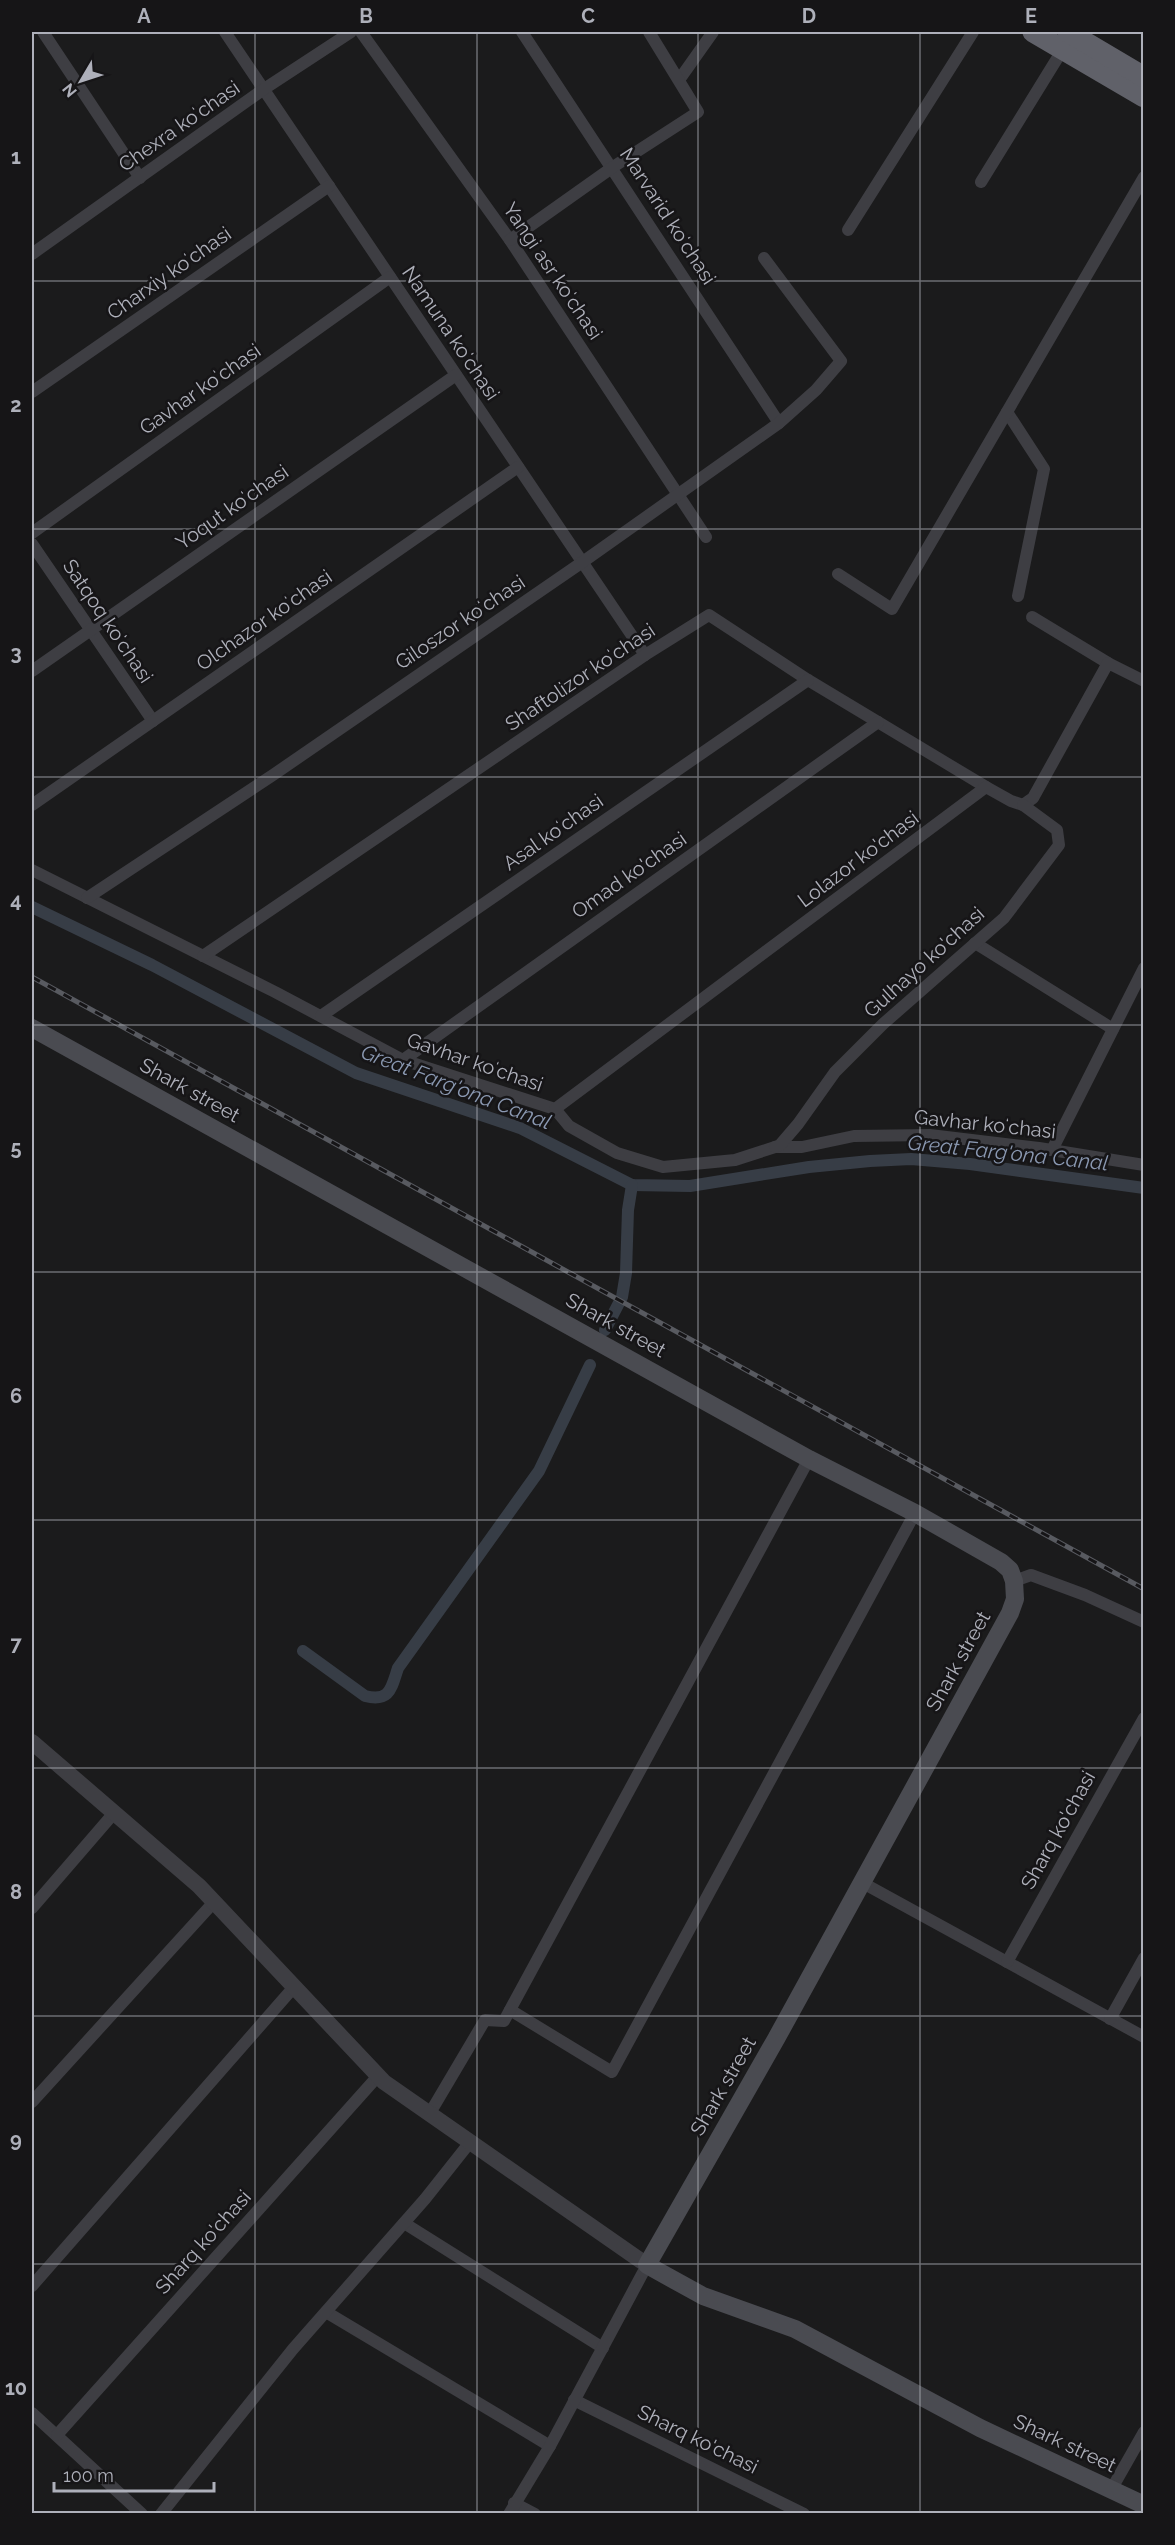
<svg xmlns="http://www.w3.org/2000/svg" width="1175" height="2545" font-family="Raleway,sans-serif">
	<style>
		.lines { fill: none; stroke-linecap: round; stroke-linejoin: round }
		.canal { stroke: #373d46; stroke-width: 12 }
		.minor { stroke: #3e3e43; stroke-width: 12 }
		.tertiary { stroke: #3e3e43; stroke-width: 16 }
		.secondary { stroke: #4a4b51; stroke-width: 18 }
		.trunk { stroke: #606169; stroke-width: 21 }
		.rail-casing { stroke: #585a60; stroke-width: 5 }
		.rail { stroke: #161517; stroke-width: 3; stroke-dasharray: 9; stroke-linecap: butt }
		.grid { fill: none; stroke: #aeb0ba; stroke-width: 1.5; stroke-opacity: 0.55 }
		.labels { text-anchor: middle; stroke-width: 5; stroke-linejoin: round; paint-order: stroke }
		.street-label { font-size: 20px; fill: #aeb0ba; stroke: #161517 }
		.water-label { font-size: 21px; font-style: italic; fill: #8a98b1; stroke: #161517 }
		.neatline { fill: none; stroke: #aeb0ba; stroke-width: 2 }
		.grid-label { font-size: 20px; text-anchor: middle; font-weight: bold; fill: #aeb0ba }
	</style>
	<rect width="100%" height="100%" fill="#1b1b1c"/>
	<g class="lines">
		<g class="canal">
			<polyline points="32,907 152,965 356,1073 520,1128 632,1185 690,1186 809,1167 870,1161 911,1159 970,1164 1144,1188"/>
			<polyline points="605,1330 622,1297 626,1273 628,1210 632,1185"/>
			<path d="M303,1651L365,1696C390,1702 391,1689 398,1668L539,1471L590,1365"/>
		</g>
		<g class="minor">
			<polyline points="43,32 140,178"/>
			<polyline points="225,32 645,655"/>
			<polyline points="361,32 510,240 706,537"/>
			<polyline points="522,32 779,423"/>
			<polyline points="679,80 713,32"/>
			<polyline points="981,182 1063,49"/>
			<polyline points="848,230 973,32"/>
			<polyline points="510,240 613,167 698,112 649,32"/>
			<polyline points="32,254 264,89 351,32"/>
			<polyline points="32,392 329,186"/>
			<polyline points="1007,412 1044,469 1018,596"/>
			<polyline points="32,533 390,277"/>
			<polyline points="32,544 153,721"/>
			<polyline points="838,574 892,609 1144,177"/>
			<polyline points="1032,617 1108,663"/>
			<polyline points="32,671 456,375"/>
			<polyline points="32,805 518,467"/>
			<polyline points="32,870 275,992 403,1060 555,1109 569,1126 617,1153 663,1167 735,1160 775,1147 802,1147 854,1136 930,1135 1039,1148 1144,1165"/>
			<polyline points="87,898 273,775 584,561 779,423 816,390 841,361 764,258"/>
			<polyline points="975,943 1113,1029"/>
			<polyline points="203,956 645,655 709,615 808,680 986,787"/>
			<polyline points="321,1016 808,680"/>
			<polyline points="403,1060 878,722"/>
			<polyline points="555,1109 986,787 1011,801 1023,805 1033,798 1108,663 1144,681"/>
			<polyline points="775,1147 780,1145 798,1124 835,1072 883,1024 1004,918 1059,845 1057,830 1023,805"/>
			<polyline points="1052,1150 1144,968"/>
			<polyline points="1014,1581 1031,1575 1085,1595 1144,1622"/>
			<polyline points="861,1882 1144,2037"/>
			<polyline points="32,1908 114,1813"/>
			<polyline points="1007,1962 1144,1718"/>
			<polyline points="510,2010 612,2072 915,1513"/>
			<polyline points="1110,2019 1144,1958"/>
			<polyline points="32,2102 214,1902"/>
			<polyline points="430,2113 485,2020 504,2021 809,1459"/>
			<polyline points="404,2223 603,2348"/>
			<polyline points="32,2286 294,1987"/>
			<polyline points="326,2312 550,2446"/>
			<polyline points="574,2400 804,2514"/>
			<polyline points="32,2413 142,2514"/>
			<polyline points="57,2435 378,2076"/>
			<polyline points="1111,2490 1144,2432"/>
			<polyline points="514,2503 535,2514"/>
			<polyline points="161,2514 293,2349 425,2199 471,2141"/>
			<polyline points="509,2514 550,2446 647,2265"/>
		</g>
		<polyline class="tertiary" points="32,1742 199,1886 384,2082 647,2265"/>
		<polyline class="secondary" points="32,1028 809,1459 915,1513 1001,1562 1010,1570 1014,1581 1015,1599 1010,1613 776,2039 647,2265 703,2296 795,2329 980,2428 1144,2505"/>
		<g class="trunk">
			<polyline points="1033,32 1144,97"/>
			<polyline points="1068,32 1144,77"/>
		</g>
		<defs>
			<polyline id="rail" points="32,977 1144,1589"/>
		</defs>
		<use href="#rail" class="rail-casing"/>
		<use href="#rail" class="rail"/>
	</g>
	<path class="grid" d="M255,32V2514M477,32V2514M698,32V2514M920,32V2514M32,281H1144M32,529H1144M32,777H1144M32,1025H1144M32,1272H1144M32,1520H1144M32,1768H1144M32,2016H1144M32,2264H1144"/>
	<g class="labels">
		<g class="street-label">
			<text transform="translate(179 126) rotate(-35)" y="7">Chexra koʻchasi</text>
			<text transform="translate(668 216) rotate(57)" y="7">Marvarid koʻchasi</text>
			<text transform="translate(553 271) rotate(56)" y="7">Yangi asr koʻchasi</text>
			<text transform="translate(169 273) rotate(-35)" y="7">Charxiy koʻchasi</text>
			<text transform="translate(451 333) rotate(56)" y="7">Namuna koʻchasi</text>
			<text transform="translate(200 389) rotate(-35)" y="7">Gavhar koʻchasi</text>
			<text transform="translate(232 507) rotate(-35)" y="7">Yoqut koʻchasi</text>
			<text transform="translate(264 620) rotate(-35)" y="7">Olchazor koʻchasi</text>
			<text transform="translate(108 621) rotate(56)" y="7">Satqoq koʻchasi</text>
			<text transform="translate(460 622) rotate(-34)" y="7">Giloszor koʻchasi</text>
			<text transform="translate(580 677) rotate(-34)" y="7">Shaftolizor koʻchasi</text>
			<text transform="translate(553 832) rotate(-35)" y="7">Asal koʻchasi</text>
			<text transform="translate(858 859) rotate(-37)" y="7">Lolazor ko'chasi</text>
			<text transform="translate(629 875) rotate(-35)" y="7">Omad ko'chasi</text>
			<text transform="translate(924 962) rotate(-42)" y="7">Gulhayo ko'chasi</text>
			<text transform="translate(475 1062) rotate(19)" y="7">Gavhar koʻchasi</text>
			<text transform="translate(190 1090) rotate(29)" y="7">Shark street</text>
			<text transform="translate(985 1124) rotate(6)" y="7">Gavhar koʻchasi</text>
			<text transform="translate(616 1325) rotate(29)" y="7">Shark street</text>
			<text transform="translate(958 1661) rotate(-61)" y="7">Shark street</text>
			<text transform="translate(1058 1830) rotate(-61)" y="7">Sharq ko'chasi</text>
			<text transform="translate(723 2086) rotate(-60)" y="7">Shark street</text>
			<text transform="translate(203 2242) rotate(-48)" y="7">Sharq ko'chasi</text>
			<text transform="translate(698 2439) rotate(26)" y="7">Sharq ko'chasi</text>
			<text transform="translate(1065 2443) rotate(25)" y="7">Shark street</text>
		</g>
		<g class="water-label">
			<text transform="translate(456 1087) rotate(21)" y="7">Great Farg'ona Canal</text>
			<text transform="translate(1008 1153) rotate(6)" y="7">Great Farg'ona Canal</text>
		</g>
	</g>
	<rect width="1175" height="2545" fill="none" stroke="#161517" stroke-width="66"/>
	<g transform="translate(81 81) rotate(231)" stroke="#161517" stroke-width="4.5" paint-order="stroke">
	<path d="M0-4.5L10 22L0 15L-10 22Z" fill="#aeb0ba"/>
	<text y="-9" font-size="16" font-weight="bold" text-anchor="middle" fill="#aeb0ba">N</text>
	</g>
	<path d="M54 2482v9h160v-9" fill="none" stroke="#aeb0ba" stroke-width="3"/>
	<text x="63" y="2482" font-size="18" fill="#aeb0ba" stroke="#161517" stroke-width="4.5" paint-order="stroke">100 m</text>
	<rect x="33" y="33" width="1109" height="2479" class="neatline"/>
	<g class="grid-label">
		<text x="144" y="23">A</text>
		<text x="366" y="23">B</text>
		<text x="588" y="23">C</text>
		<text x="809" y="23">D</text>
		<text x="1031" y="23">E</text>
		<text x="16" y="164">1</text>
		<text x="16" y="412">2</text>
		<text x="16" y="660">3</text>
		<text x="16" y="907">4</text>
		<text x="16" y="1155">5</text>
		<text x="16" y="1403">6</text>
		<text x="16" y="1651">7</text>
		<text x="16" y="1899">8</text>
		<text x="16" y="2147">9</text>
		<text x="16" y="2395">10</text>
	</g>
</svg>
